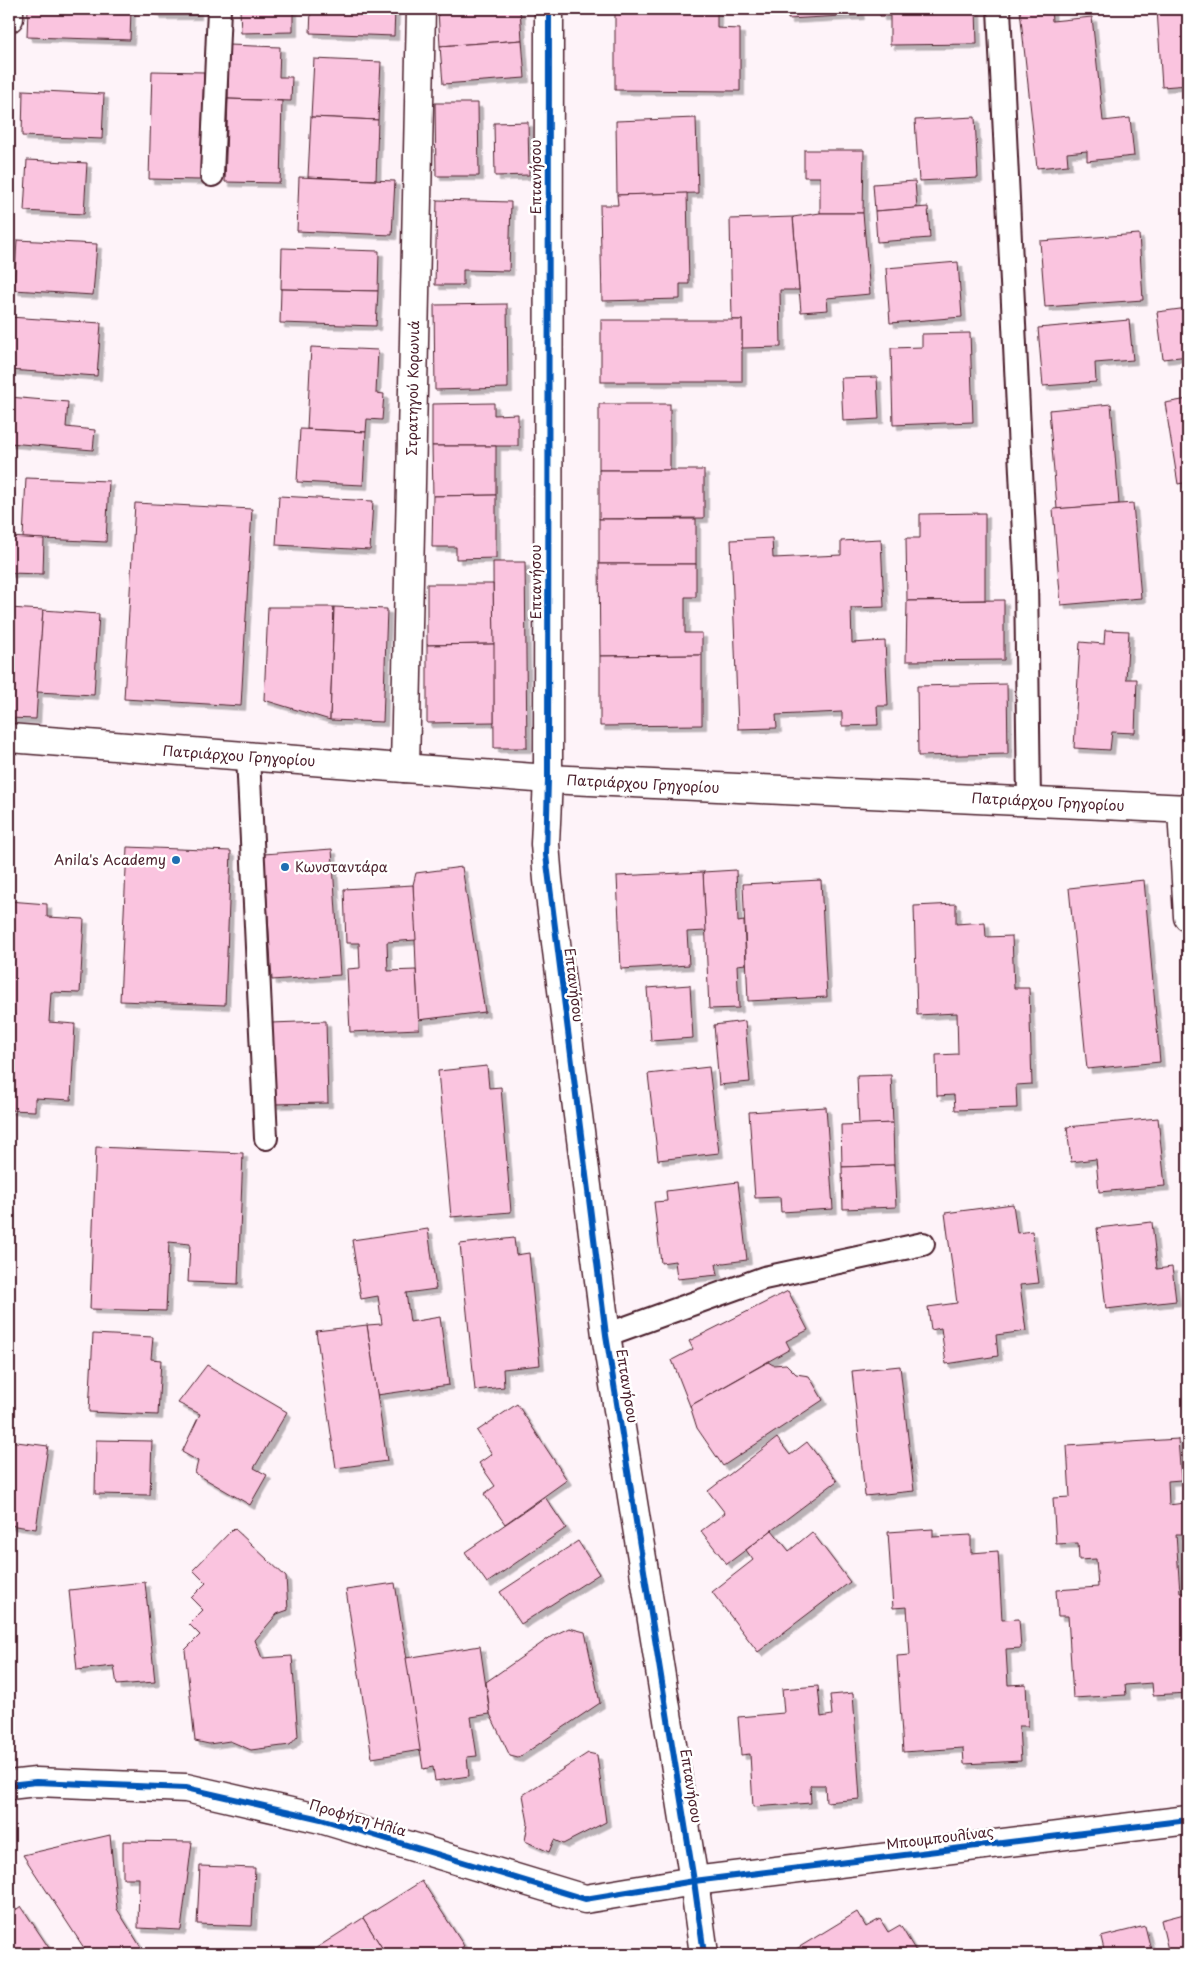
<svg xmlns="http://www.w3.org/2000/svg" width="1197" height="1963" font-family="'Playpen Sans',sans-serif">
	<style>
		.building { fill: #fac4df; stroke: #4a1f2b; filter: url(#shadow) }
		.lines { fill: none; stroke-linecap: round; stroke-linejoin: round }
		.service-casing { stroke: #4a1f2b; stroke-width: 26 }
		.minor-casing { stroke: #4a1f2b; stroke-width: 31 }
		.tertiary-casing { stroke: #4a1f2b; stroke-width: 31 }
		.service { stroke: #fff; stroke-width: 22 }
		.minor { stroke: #fff; stroke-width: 28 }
		.tertiary { stroke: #fff; stroke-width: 28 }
		.cycleway-casing { stroke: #fff; stroke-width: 9 }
		.cycleway { stroke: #0057b8; stroke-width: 6 }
		.poi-dot { fill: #1f6fb2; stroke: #fff; stroke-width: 2 }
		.labels { text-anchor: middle; stroke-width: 5; stroke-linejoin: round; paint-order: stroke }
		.street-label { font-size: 14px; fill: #4a1f2b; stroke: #fff }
		.poi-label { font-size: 14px; fill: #4a1f2b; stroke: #fff; text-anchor: end }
	</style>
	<defs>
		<filter id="shadow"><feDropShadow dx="4.5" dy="4.5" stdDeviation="0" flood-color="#0004"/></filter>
	</defs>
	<rect width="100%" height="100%" fill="#fef3f9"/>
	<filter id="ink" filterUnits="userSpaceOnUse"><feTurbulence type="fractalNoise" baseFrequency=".02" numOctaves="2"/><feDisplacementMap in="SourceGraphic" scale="10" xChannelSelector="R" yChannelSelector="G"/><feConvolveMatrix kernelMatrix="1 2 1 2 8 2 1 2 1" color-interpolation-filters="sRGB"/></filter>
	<g filter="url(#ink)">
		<g class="building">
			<polygon points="28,9 131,9 130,40 27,37"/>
			<rect x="156" y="9" width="41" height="6"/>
			<polygon points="240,9 293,9 293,32 241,33"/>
			<polygon points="311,9 395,9 394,36 310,33"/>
			<polygon points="438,9 520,9 522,40 440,46"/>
			<polygon points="615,9 717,9 717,28 740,29 740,91 615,90"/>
			<polygon points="788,9 859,9 860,15 788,19"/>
			<polygon points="880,9 976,9 977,44 890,45 890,16 880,16"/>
			<polygon points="1051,9 1052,21 1092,17 1103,121 1130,118 1134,156 1087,161 1087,151 1067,153 1068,165 1037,168 1020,10"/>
			<polygon points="1157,9 1188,9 1188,85 1162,87"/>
			<polygon points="522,40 525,78 443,84 440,46"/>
			<polygon points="229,45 280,47 279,77 292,77 291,101 228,99"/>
			<polygon points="314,59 381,62 378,120 311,117"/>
			<polygon points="152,71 204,72 200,180 149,179"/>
			<polygon points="23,90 104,94 102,139 22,136"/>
			<polygon points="228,99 282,101 280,183 225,182"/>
			<polygon points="435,103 478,103 479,176 436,176"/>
			<polygon points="311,117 378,120 376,180 308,177"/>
			<polygon points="975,117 978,178 919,181 915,120"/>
			<polygon points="696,118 698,193 617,195 616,121"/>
			<polygon points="528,122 529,175 495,176 494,123"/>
			<polygon points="804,150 864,150 863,213 820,213 820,177 804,177"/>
			<polygon points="27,160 87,163 84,214 24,211"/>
			<polygon points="299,177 395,181 392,235 297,231"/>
			<polygon points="915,181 917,208 875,211 873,184"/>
			<polygon points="687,193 689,284 680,284 680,299 602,301 600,205 618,205 617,195"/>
			<polygon points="437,200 511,202 509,271 463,270 463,285 435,285"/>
			<polygon points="928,207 930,238 877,242 875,211"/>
			<polygon points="820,213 863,213 870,294 827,298 828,310 801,312 793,217"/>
			<polygon points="793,217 799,290 780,290 781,347 742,348 742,320 732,320 730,219"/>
			<polygon points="1139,234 1143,300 1045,307 1040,241"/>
			<polygon points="17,240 97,244 93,295 14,290"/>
			<polygon points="282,248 379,251 378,291 281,289"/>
			<polygon points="958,262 962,317 890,323 886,268"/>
			<polygon points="281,289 378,291 376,326 280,323"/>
			<polygon points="507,304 508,388 435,390 434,305"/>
			<polygon points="1188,308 1188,356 1163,359 1157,312"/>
			<polygon points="9,317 101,323 97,376 9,370"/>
			<rect x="601" y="320" width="141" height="62"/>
			<polygon points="1129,320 1133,360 1095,363 1096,382 1043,386 1038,328"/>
			<polygon points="970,333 973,422 893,425 891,348 922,347 922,334"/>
			<polygon points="311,347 378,350 376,393 384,394 382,420 367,419 366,432 307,429"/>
			<polygon points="877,377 879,419 843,421 841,378"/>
			<polygon points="9,397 68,402 66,427 95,430 93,450 9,443"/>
			<polygon points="1188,399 1188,482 1178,484 1165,403"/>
			<polygon points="494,403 494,415 518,414 518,446 432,446 432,404"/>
			<rect x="599" y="404" width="71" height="66"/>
			<polygon points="1111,404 1119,504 1057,509 1049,410"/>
			<polygon points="300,429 366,432 363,485 297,482"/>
			<polygon points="432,446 496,446 496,495 433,496"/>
			<polygon points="599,470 704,470 704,518 599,519"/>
			<polygon points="26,478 109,481 106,542 23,538"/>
			<polygon points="496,495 496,558 456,559 456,547 432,547 433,496"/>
			<polygon points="279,496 373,501 370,550 276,545"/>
			<polygon points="135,503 252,509 241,706 124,699"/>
			<polygon points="1133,503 1141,598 1061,605 1053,509"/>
			<polygon points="985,513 985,600 907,601 906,538 920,538 920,514"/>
			<rect x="599" y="519" width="97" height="45"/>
			<polygon points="9,537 44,539 43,574 9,573"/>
			<polygon points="772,538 773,558 841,555 841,541 881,539 884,607 851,608 852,643 885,641 888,706 877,706 878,725 842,726 842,712 776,715 777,728 738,729 731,540"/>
			<polygon points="493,562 525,562 527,748 494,748"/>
			<polygon points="599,564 696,564 696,597 685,597 685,633 702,633 702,655 600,656"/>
			<polygon points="427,584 493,584 494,644 427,645"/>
			<polygon points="1004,600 1004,660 906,661 907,601"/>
			<polygon points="268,607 334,607 330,720 264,700"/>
			<polygon points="334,607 387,609 383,722 330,720"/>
			<polygon points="9,608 43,610 36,719 9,718"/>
			<polygon points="43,610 99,614 94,695 37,692"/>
			<polygon points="1105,630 1129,631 1126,679 1137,679 1135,733 1112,732 1110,750 1074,748 1080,642 1104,644"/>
			<polygon points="494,644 494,722 427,723 427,645"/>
			<polygon points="702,655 702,725 600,726 600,656"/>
			<polygon points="1007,684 1008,754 918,756 917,686"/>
			<polygon points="127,847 231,851 225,1005 120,1001"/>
			<polygon points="332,849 340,975 272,980 264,854"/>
			<polygon points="462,867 485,1012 418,1020 413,885 416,873"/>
			<polygon points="736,870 738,922 744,921 746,964 737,965 739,1008 709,1009 703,872"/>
			<polygon points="703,872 706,931 687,932 689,965 621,969 617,876"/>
			<polygon points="821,880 827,997 748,1001 743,884"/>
			<polygon points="1144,880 1160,1062 1087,1069 1069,888"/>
			<polygon points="413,885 416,940 387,942 388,971 416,970 419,1029 350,1032 347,969 360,968 359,943 346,943 344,889"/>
			<polygon points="9,901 47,904 47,917 84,919 80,993 51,992 49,1022 75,1024 71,1100 35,1098 35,1111 9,1110"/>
			<polygon points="956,904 956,924 985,922 986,937 1012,936 1014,988 1029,988 1032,1084 1016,1085 1017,1108 955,1110 954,1095 937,1096 936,1055 958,1054 957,1013 917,1015 914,906"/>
			<polygon points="690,985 693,1038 651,1041 647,988"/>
			<polygon points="326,1021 328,1103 273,1104 271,1023"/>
			<polygon points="745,1021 750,1082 719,1085 714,1025"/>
			<polygon points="487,1066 489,1088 501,1087 511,1212 451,1217 438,1071"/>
			<polygon points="709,1067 719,1153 658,1160 648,1074"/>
			<polygon points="891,1075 893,1123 859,1125 857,1076"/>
			<polygon points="826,1107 833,1209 781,1212 780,1197 755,1198 749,1112"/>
			<polygon points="1158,1118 1165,1186 1099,1192 1096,1159 1071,1162 1067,1127"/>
			<polygon points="893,1123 894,1165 842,1167 841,1125"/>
			<polygon points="96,1147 243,1153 238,1284 188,1282 190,1244 169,1242 166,1311 90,1309"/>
			<polygon points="894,1165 896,1207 843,1209 842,1167"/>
			<polygon points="738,1182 747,1260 716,1264 718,1275 677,1279 675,1261 661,1263 654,1202 667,1201 666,1191"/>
			<polygon points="1013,1204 1017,1233 1032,1231 1039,1283 1020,1285 1026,1331 996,1335 998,1356 946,1364 941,1328 931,1330 928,1307 957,1303 945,1213"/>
			<polygon points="1152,1222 1157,1269 1172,1267 1176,1301 1106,1309 1097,1228"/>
			<polygon points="428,1229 436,1289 406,1293 410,1322 440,1317 449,1385 377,1395 367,1325 382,1324 378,1296 361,1299 352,1240"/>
			<polygon points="514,1238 516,1255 529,1253 540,1365 503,1369 504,1387 475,1390 460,1244"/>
			<polygon points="788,1291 808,1330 786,1341 790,1349 690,1406 672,1360 693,1349 689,1341"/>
			<polygon points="367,1325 387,1461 336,1468 316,1331"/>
			<polygon points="93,1334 153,1337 151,1359 161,1360 158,1415 89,1412"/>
			<polygon points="768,1362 773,1365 786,1364 796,1374 809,1376 823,1400 723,1466 697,1428 690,1406"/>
			<polygon points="207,1365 287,1412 254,1468 267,1475 250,1505 195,1473 198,1461 182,1452 200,1414 178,1403"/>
			<polygon points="900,1366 914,1491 865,1496 852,1371"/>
			<polygon points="517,1404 567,1480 505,1524 484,1494 495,1486 479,1463 492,1454 477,1431"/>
			<polygon points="777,1438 790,1455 807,1442 837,1481 727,1564 701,1531 725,1513 708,1491"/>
			<polygon points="1178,1439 1181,1480 1168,1481 1169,1505 1184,1503 1186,1534 1176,1534 1180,1593 1188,1593 1188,1693 1153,1695 1152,1683 1125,1685 1126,1695 1073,1698 1068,1616 1058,1616 1056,1590 1098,1587 1096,1559 1079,1560 1078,1543 1056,1544 1053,1498 1070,1497 1067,1446"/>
			<polygon points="96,1440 152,1441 150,1495 95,1494"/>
			<polygon points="9,1441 48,1446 36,1529 9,1525"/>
			<polygon points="545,1497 566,1528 487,1583 465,1552"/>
			<polygon points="234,1528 286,1577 288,1610 277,1614 255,1640 262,1658 292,1656 298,1736 290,1745 251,1750 230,1741 209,1744 195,1741 185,1650 200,1635 189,1624 203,1610 191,1598 206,1583 193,1570"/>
			<polygon points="933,1529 933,1537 971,1535 971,1553 998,1551 1002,1620 1019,1619 1021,1648 1006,1649 1008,1685 1026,1684 1028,1726 1019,1726 1021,1761 964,1764 963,1748 903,1752 897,1656 910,1655 907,1607 893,1608 888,1532"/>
			<polygon points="772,1530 789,1551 812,1532 850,1582 758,1652 712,1592 753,1560 746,1550"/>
			<polygon points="578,1541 599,1574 521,1624 500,1592"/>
			<polygon points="145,1582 155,1682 117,1685 114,1666 77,1670 69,1590"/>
			<polygon points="395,1583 421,1750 372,1758 346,1590"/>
			<polygon points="569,1628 585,1632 600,1703 518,1758 510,1756 490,1714 486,1682 552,1636"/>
			<polygon points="480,1646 490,1714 471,1717 477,1756 467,1757 469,1776 435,1781 433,1767 423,1769 406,1658"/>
			<polygon points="818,1686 821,1717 832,1715 830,1695 853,1693 860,1799 826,1802 825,1785 810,1785 811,1803 753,1807 750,1754 741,1755 738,1717 784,1713 782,1689"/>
			<polygon points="588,1753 597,1755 606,1822 563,1844 554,1840 549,1852 525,1841 528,1823 523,1795"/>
			<polygon points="110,1835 117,1909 145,1954 88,1954 23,1855"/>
			<polygon points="123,1841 192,1842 181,1930 138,1928 139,1878 123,1878"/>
			<polygon points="200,1866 255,1868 252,1926 197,1924"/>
			<polygon points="422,1881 464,1946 451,1954 386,1954 363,1918"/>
			<polygon points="21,1906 53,1954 9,1954 9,1915"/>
			<polygon points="857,1912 866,1927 880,1919 888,1932 900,1925 917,1953 788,1954"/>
			<polygon points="1188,1913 1188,1954 1105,1954 1101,1937 1145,1926 1152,1954 1168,1950 1161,1920"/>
			<polygon points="363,1918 386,1954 307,1954"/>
		</g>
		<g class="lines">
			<defs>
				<g id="service">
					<polyline points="999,9 1026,577 1029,802"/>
					<polyline points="212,175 219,9"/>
					<polyline points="248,756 266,1138"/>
					<polyline points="606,1335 764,1278 923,1244"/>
				</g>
				<g id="minor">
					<polyline points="9,18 9,9"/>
					<polyline points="405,768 421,9"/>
					<polyline points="548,779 549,9"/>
					<polyline points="1182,809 1188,917"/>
					<polyline points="9,1785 36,1782 186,1788 321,1819 585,1899 694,1881 1188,1820"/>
				</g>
				<g id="tertiary">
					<polyline points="9,738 548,779 1188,809"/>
					<polyline points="548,779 545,844 548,880 606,1335 694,1881 704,1954"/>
				</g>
			</defs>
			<use href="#service" class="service-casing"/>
			<use href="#minor" class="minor-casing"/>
			<use href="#tertiary" class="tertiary-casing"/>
			<use href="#service" class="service"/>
			<use href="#minor" class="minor"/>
			<use href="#tertiary" class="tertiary"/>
			<defs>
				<g id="cycleway">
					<polyline points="549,9 548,779 546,855 606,1335 694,1881 704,1954"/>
					<polyline points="9,1785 36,1782 186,1788 321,1819 585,1899 694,1881 1188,1820"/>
				</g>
			</defs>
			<use href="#cycleway" class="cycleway-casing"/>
			<use href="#cycleway" class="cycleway"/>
		</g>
	</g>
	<g class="poi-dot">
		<circle cx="176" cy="860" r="5"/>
		<circle cx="285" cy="867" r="5"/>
	</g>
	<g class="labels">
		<g class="street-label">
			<text transform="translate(536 177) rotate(-90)" y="5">Επτανήσου</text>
			<text transform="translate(413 388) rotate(-89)" y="5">Στρατηγού Κορωνιά</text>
			<text transform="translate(536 582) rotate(-90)" y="5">Επτανήσου</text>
			<text transform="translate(239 756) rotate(4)" y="5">Πατριάρχου Γρηγορίου</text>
			<text transform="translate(643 784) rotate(3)" y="5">Πατριάρχου Γρηγορίου</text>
			<text transform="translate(1048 802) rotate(3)" y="5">Πατριάρχου Γρηγορίου</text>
			<text transform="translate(574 985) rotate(83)" y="5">Επτανήσου</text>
			<text transform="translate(627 1386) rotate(81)" y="5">Επτανήσου</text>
			<text transform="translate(691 1786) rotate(81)" y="5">Επτανήσου</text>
			<text transform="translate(358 1818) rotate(16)" y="5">Προφήτη Ηλία</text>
			<text transform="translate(940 1838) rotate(-7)" y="5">Μπουμπουλίνας</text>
		</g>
		<g class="poi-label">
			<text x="166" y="865">Anila's Academy</text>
			<text x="295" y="872" text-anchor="start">Κωνσταντάρα</text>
		</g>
	</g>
	<rect width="1197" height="1963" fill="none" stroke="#fff" stroke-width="30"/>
	<rect x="15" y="15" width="1167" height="1933" fill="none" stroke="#4a1f2b" stroke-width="2" filter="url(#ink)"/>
</svg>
